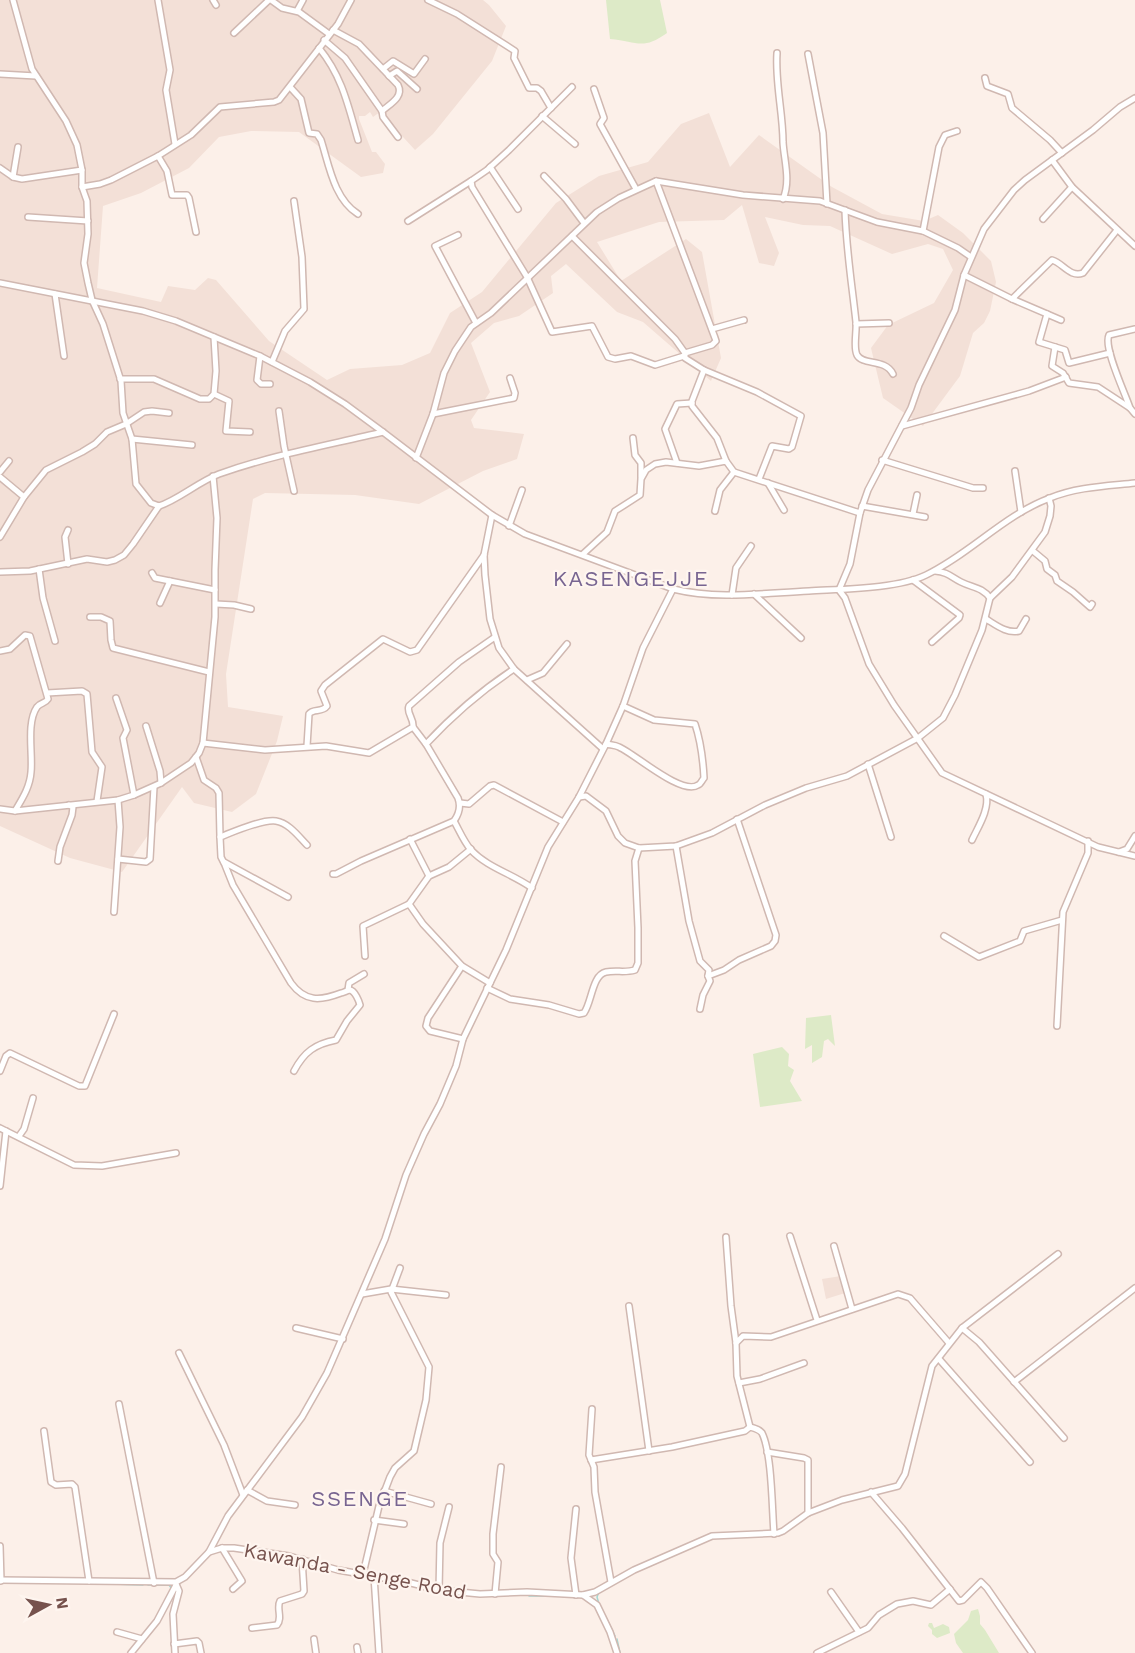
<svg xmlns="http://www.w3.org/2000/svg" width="1135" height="1653" font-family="'Work Sans',sans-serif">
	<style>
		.residential { fill: #f3e0d7 }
		.green { fill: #ddeac7 }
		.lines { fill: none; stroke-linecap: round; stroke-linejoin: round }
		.stream { stroke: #a4d7d3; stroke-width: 1.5 }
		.minor-casing { stroke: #d0b8b1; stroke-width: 8 }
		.minor { stroke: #fff; stroke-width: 5 }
		.labels { text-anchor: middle; stroke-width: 4.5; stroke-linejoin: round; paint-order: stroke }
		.street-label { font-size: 20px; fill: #76524d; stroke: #fef5ef }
		.quarter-label { font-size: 22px; letter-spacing: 1.5px; fill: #786591; stroke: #fef5ef }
	</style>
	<rect width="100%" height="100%" fill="#fcf0e9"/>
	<g class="residential">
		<polygon points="0,0 483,0 489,5 506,26 492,61 433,134 415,150 380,112 373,117 370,112 365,116 359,116 359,119 372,152 376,152 385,164 383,173 361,177 299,132 251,131 219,137 189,168 141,193 103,206 97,288 161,302 168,286 195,290 208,278 216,280 269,341 327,380 350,369 402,365 430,353 450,313 482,292 556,203 599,176 648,162 681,124 709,113 730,167 759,135 832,187 882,214 924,221 938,215 963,233 991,261 996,282 990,311 984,323 973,333 960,376 923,426 883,398 871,348 888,325 934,303 953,270 943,249 928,244 892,254 830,226 803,225 765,217 779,253 774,266 759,263 742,205 724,220 659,222 597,242 621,281 686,239 702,252 721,358 711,381 643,322 617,312 566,264 551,276 553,293 519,316 494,323 471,343 490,392 471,420 474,428 524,434 517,459 483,471 419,504 355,495 265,493 253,499 226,674 228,707 283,716 277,741 256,794 232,812 194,803 182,787 122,872 70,858 0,826"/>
		<polygon points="841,1276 845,1293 826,1299 822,1279"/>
	</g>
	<g class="green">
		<path d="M606,0H660L667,33C642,51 637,41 610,39Z"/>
		<polygon points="831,1015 835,1046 828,1039 824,1041 822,1057 812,1063 812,1045 805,1049 806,1018"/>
		<polygon points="782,1047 789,1054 788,1066 794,1070 790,1081 802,1101 760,1107 753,1054"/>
		<polygon points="978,1609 980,1616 980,1624 985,1630 999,1653 963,1653 956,1643 954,1634 968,1620 971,1611"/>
		<polygon points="929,1623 932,1623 934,1628 943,1624 949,1627 950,1633 937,1638 932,1634 932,1630 928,1626"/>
	</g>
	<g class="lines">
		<g class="stream">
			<polyline points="24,1583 45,1583"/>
			<polyline points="112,1584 143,1585"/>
			<polyline points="148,1585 169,1585 172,1589"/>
			<polyline points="529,1596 552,1596"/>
			<polyline points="563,1597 570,1597"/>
			<polyline points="572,1597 576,1598"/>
			<polyline points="599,1604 597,1597 599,1592"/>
			<polyline points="605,1615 615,1636"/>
			<polyline points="617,1639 620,1653"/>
		</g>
		<defs>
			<g id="minor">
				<path d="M13,0L32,69L66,121L77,145L82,170V187L87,201L88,234L84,263L88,283L92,300L103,324L121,381L123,413L132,439L136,484L151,503L159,506C178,500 198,482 219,474C272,455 329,445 383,432"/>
				<polyline points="158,0 170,70 166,90 175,144"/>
				<polyline points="213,0 216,5"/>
				<polyline points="271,0 282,8 299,12 329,34"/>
				<polyline points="428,0 457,14 515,51 514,58 529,88 537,88 541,91 551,108"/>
				<polyline points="297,11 303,0"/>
				<path d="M333,30L359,44L398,85C404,97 390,104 382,111L383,117L398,137"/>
				<polyline points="234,33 269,0"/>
				<polyline points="324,40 345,58 382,111"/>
				<path d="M319,48C342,76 348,105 358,140"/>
				<path d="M777,53C775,83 783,113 783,142C784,160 791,181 783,199"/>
				<polyline points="808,54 823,133 827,204"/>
				<polyline points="383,69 393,61 414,74 425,59"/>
				<polyline points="0,74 36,76"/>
				<polyline points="389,76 397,71 417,89"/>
				<polyline points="985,78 987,86 1008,94 1012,108 1050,140 1062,153"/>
				<path d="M290,87L301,99L309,133L317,134L321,140C329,165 334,199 358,214"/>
				<polyline points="572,87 509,150 487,170 471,181 472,187 527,277 552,332 592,326 608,357 615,359 631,356 655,365 684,356"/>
				<polyline points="594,89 604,118 600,124 636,189"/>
				<polyline points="1135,98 1120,107 1093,130 1025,180 1014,190 984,229 964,275 955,310 919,385 911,408 868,490 860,513 850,564 839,590 845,598 869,664 894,705 942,773 1098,847 1135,856"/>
				<polyline points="542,116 575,144"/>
				<polyline points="158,156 167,171 172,195 187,195 189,198 196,232"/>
				<polyline points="1052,160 1072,187 1135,246"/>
				<polyline points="490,167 518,209"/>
				<polyline points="0,168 13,177 22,179 82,170"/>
				<polyline points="544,176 566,199 584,223"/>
				<polyline points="13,177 18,147"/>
				<polyline points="656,181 715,338 716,341 712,345 685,353 685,358 704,370 757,392 801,416 792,447 789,449 772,446 759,479"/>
				<polyline points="82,187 100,184 111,180 158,156 191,135 220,107 274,102 279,100 338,24 351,0"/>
				<path d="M845,210C846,248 852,285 856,322C857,332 853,347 857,355C863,366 885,358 893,374"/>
				<polyline points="28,217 88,221"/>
				<polyline points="1043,219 1072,187"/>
				<polyline points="408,221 471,181"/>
				<polyline points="923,231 939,147 945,135 957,131"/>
				<polyline points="458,235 435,246 476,323"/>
				<polyline points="572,236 675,339 685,353"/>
				<path d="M964,275L1012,299L1052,260C1063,263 1070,278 1083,273L1117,230"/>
				<path d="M0,283L143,311L176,321L260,356L310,382L345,404L383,432L492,515L525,534L673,589C718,600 764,593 809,591C842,589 897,589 926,575C970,554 1004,515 1050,498C1076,487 1107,486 1135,483"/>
				<polyline points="55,294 64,356"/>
				<polyline points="1012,299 1061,320"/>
				<polyline points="1047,314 1039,342 1065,350 1069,363 1110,353"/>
				<polyline points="856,324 889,323"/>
				<polyline points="712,329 744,320"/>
				<path d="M1135,329L1109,335C1103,347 1125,393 1130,408L1135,414"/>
				<polyline points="1055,347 1052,366 1063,373 1069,383 1098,387 1130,408"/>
				<polyline points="260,356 257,380 261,384 270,384"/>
				<polyline points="272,362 285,331 304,309 302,257 294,201"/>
				<polyline points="704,370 692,401 692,406 717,438 726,461"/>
				<polyline points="120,379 154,379 200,399 209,399 214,394 216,371 214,337"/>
				<polyline points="214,394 229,401 226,431 250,432"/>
				<polyline points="279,411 284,446 294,491"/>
				<polyline points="433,414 514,398 515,393 510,378"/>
				<polyline points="902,426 1029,391 1066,377"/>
				<polyline points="633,438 635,455 641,463 641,477"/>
				<polyline points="132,439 192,445"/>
				<polyline points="416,458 433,414 444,373 455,351 471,327 491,313 597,212 619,198 656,181 743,195 820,201 877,222 923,231 958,248 971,257"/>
				<polyline points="882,460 973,488 983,488"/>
				<polyline points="677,463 665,429 677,404 692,403"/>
				<polyline points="1015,471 1021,512"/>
				<polyline points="0,472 9,461"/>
				<polyline points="0,477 24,497"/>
				<polyline points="768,483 784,510"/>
				<polyline points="862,506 925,517"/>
				<polyline points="715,511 720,490 734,472"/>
				<polyline points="913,514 917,495"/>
				<polyline points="492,515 484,555 485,575 490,619 499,648 514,669 602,748"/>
				<polyline points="509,526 522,490"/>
				<polyline points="0,537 24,497 46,470 82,452 95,444 107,432 126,424 144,412 152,411 169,413"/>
				<polyline points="1033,551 1045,561 1047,569 1055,575 1057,581 1073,592 1090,607 1092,604"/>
				<polyline points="583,554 607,532 615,511 640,495 641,479 646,470 655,464 666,462 699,466 726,461 734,472 860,513"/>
				<polyline points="68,564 65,537 68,530"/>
				<polyline points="39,569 43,598 55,641"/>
				<path d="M935,571C948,572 951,577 961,582C973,588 982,587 990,598"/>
				<polyline points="0,572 30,571 87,559 107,562 115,560 124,555 133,544 159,506"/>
				<polyline points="152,573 155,578 215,590"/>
				<polyline points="913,580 960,615 959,618 932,642"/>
				<polyline points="754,594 801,638"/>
				<polyline points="732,595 736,568 751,546"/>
				<polyline points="160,603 170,581"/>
				<polyline points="216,604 234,605 251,609"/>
				<polyline points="90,617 101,617 110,621 111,640 113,648 209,672"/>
				<path d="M986,619C996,625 1007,634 1019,631L1026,619"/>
				<path d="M0,651L10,649L25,635L30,636L48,699C45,704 41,702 37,707C26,723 33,754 31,772C30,787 22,799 15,811"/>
				<polyline points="527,680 543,673 567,644"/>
				<polyline points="47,693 82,691 87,694 92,752 102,767 97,801"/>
				<polyline points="116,698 127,730 123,738 134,795"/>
				<polyline points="146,726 160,771 161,783"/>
				<path d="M203,743L265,750L326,746L369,753L413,727C414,718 406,713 409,706L459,662L495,637"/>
				<path d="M426,744C453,715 482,690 514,669"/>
				<path d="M606,744C610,745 615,745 619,747C635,754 682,796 698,785C701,784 702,780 704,778C703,759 701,742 695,724L654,720L623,706"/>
				<path d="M307,746L309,714C313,708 322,713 327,706L321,691L325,685L383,639L410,652L417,650L484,555"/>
				<path d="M196,757L204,780L216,788L219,793L220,837L221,857L225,865L233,885L291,983C305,1002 320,1001 341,993C343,993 348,990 350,990C355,991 359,1001 360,1005L347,1021L336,1040C315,1044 304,1052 294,1071"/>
				<polyline points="868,764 891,837"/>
				<polyline points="579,797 586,796 606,811 618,836 625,843 639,848 676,846 712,833 765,805 806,788 847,776 918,738 943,718 955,695 982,630 990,598 1012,577 1045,532 1050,516 1051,506 1049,498"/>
				<polyline points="460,803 469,804 490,786 494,785 563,822"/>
				<polyline points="0,809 15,811 118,800 134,795 161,783 191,763 199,753 203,743 215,617 215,570 217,518 213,476"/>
				<path d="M454,821C459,830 464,842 471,850C488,868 513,874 532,888"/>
				<path d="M220,837C233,832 262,819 276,821C289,823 299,837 307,845"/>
				<polyline points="410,839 429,876"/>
				<path d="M972,840C978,827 990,809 986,794"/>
				<polyline points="676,846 689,921 700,961 709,970 708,976 710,981 703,995 700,1009"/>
				<polyline points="1119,852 1127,849 1135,836"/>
				<polyline points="118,859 146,862 150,859 154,787"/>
				<polyline points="58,861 60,847 72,815 73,807 69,805"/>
				<polyline points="224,862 288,897"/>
				<path d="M333,874H336L361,861L454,821C459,814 461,806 458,798L426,744L413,727"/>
				<polyline points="409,904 423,924 462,966 490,983"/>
				<polyline points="114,912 120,827 118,800"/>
				<polyline points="944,936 979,957 1020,941 1024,931 1062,920"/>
				<polyline points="365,956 363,926 409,904 429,876 449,867 471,849"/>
				<polyline points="462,966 428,1018 426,1026 430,1031 463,1039"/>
				<polyline points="708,976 724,970 739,960 771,946 775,941 776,935 737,819"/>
				<path d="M487,988L510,999L549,1005L579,1014L584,1013C592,1002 592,975 606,972C616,970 625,973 635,970L638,963V928L635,861L639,848"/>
				<polyline points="348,990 349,983 364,974"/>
				<polyline points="1057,1026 1063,912 1088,853 1088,841"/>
				<polyline points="0,1071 6,1056 10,1053 79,1086 85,1086 114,1014"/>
				<polyline points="0,1128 74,1165 102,1166 176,1153"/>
				<polyline points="19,1136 24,1129 33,1098"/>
				<polyline points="0,1186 6,1131"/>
				<polyline points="790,1236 817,1320"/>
				<polyline points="726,1237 731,1306 736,1343 737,1376 750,1427"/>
				<polyline points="834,1246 852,1309"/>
				<polyline points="362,1294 391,1289 446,1295"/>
				<polyline points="629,1306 649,1451"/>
				<polyline points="296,1328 343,1339"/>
				<polyline points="962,1328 1058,1254"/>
				<polyline points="736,1343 743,1336 771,1337 898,1294 910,1298 949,1343"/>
				<polyline points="179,1353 224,1445 243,1495"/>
				<polyline points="939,1359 1030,1462"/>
				<polyline points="1014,1382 1135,1288"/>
				<polyline points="739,1383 760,1379 804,1363"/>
				<polyline points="119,1404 154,1583"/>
				<polyline points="592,1409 589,1455 594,1467 595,1492 611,1582"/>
				<polyline points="44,1431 51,1482 56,1485 72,1484 75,1487 89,1581"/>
				<polyline points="767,1452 804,1458 808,1460 808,1513"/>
				<path d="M591,1460L672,1447L745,1431L750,1427C754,1428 759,1429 762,1433C772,1453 772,1509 774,1534"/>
				<polyline points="247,1490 267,1501 295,1505"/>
				<polyline points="384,1491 431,1504"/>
				<polyline points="871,1492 902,1528 959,1601 963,1600 981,1582 987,1588 1032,1653"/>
				<polyline points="576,1509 571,1558 576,1595"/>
				<polyline points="374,1520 404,1524"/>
				<polyline points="0,1546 1,1581"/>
				<polyline points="222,1548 242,1581 233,1589"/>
				<polyline points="209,1552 228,1516 302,1417 327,1373 385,1239 406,1175 424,1134 440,1104 456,1066 463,1039 506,950 548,847 579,797 606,744 623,706 643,648 673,589"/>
				<polyline points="363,1574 379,1506 390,1477 395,1468 414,1451 426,1400 429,1367 391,1292 400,1268"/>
				<polyline points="374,1576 379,1653"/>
				<polyline points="0,1580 176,1582 185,1577 209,1552 222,1548 234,1548 289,1556 338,1570 407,1582 439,1590 480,1594 527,1592 583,1595 597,1605 610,1632 617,1653"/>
				<polyline points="439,1590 440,1543 449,1507"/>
				<polyline points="831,1592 859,1632"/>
				<polyline points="495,1594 498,1562 493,1554 493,1534 501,1467"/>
				<polyline points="583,1595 595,1592 634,1570 712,1536 778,1533 783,1531 808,1513 842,1500 898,1486 905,1474 932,1366 962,1328 979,1342 1064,1438"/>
				<path d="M252,1628L277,1625C283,1618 276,1608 280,1601L302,1594L304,1591L302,1559"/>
				<polyline points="117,1632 142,1639"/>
				<polyline points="314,1639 316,1653"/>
				<polyline points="174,1644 197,1641 199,1643 201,1653"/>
				<polyline points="357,1647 358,1653"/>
				<polyline points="131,1653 157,1621 176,1585"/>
				<polyline points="175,1653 173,1614 179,1591 176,1584"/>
				<polyline points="817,1653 868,1628 879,1615 897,1604 913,1601 931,1605 950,1589"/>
			</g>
		</defs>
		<use href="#minor" class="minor-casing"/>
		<use href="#minor" class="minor"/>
	</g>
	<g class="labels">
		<g class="street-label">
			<text transform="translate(355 1571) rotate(11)" y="7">Kawanda - Senge Road</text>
		</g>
		<g class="quarter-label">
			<text x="631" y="586">KASENGEJJE</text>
			<text x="360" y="1506">SSENGE</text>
		</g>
	</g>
	<g transform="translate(48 1605) rotate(82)" stroke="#fef5ef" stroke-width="4.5" paint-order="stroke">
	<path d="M0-4.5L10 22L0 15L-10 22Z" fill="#76524d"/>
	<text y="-9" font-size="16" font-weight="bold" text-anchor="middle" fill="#76524d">N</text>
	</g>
</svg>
